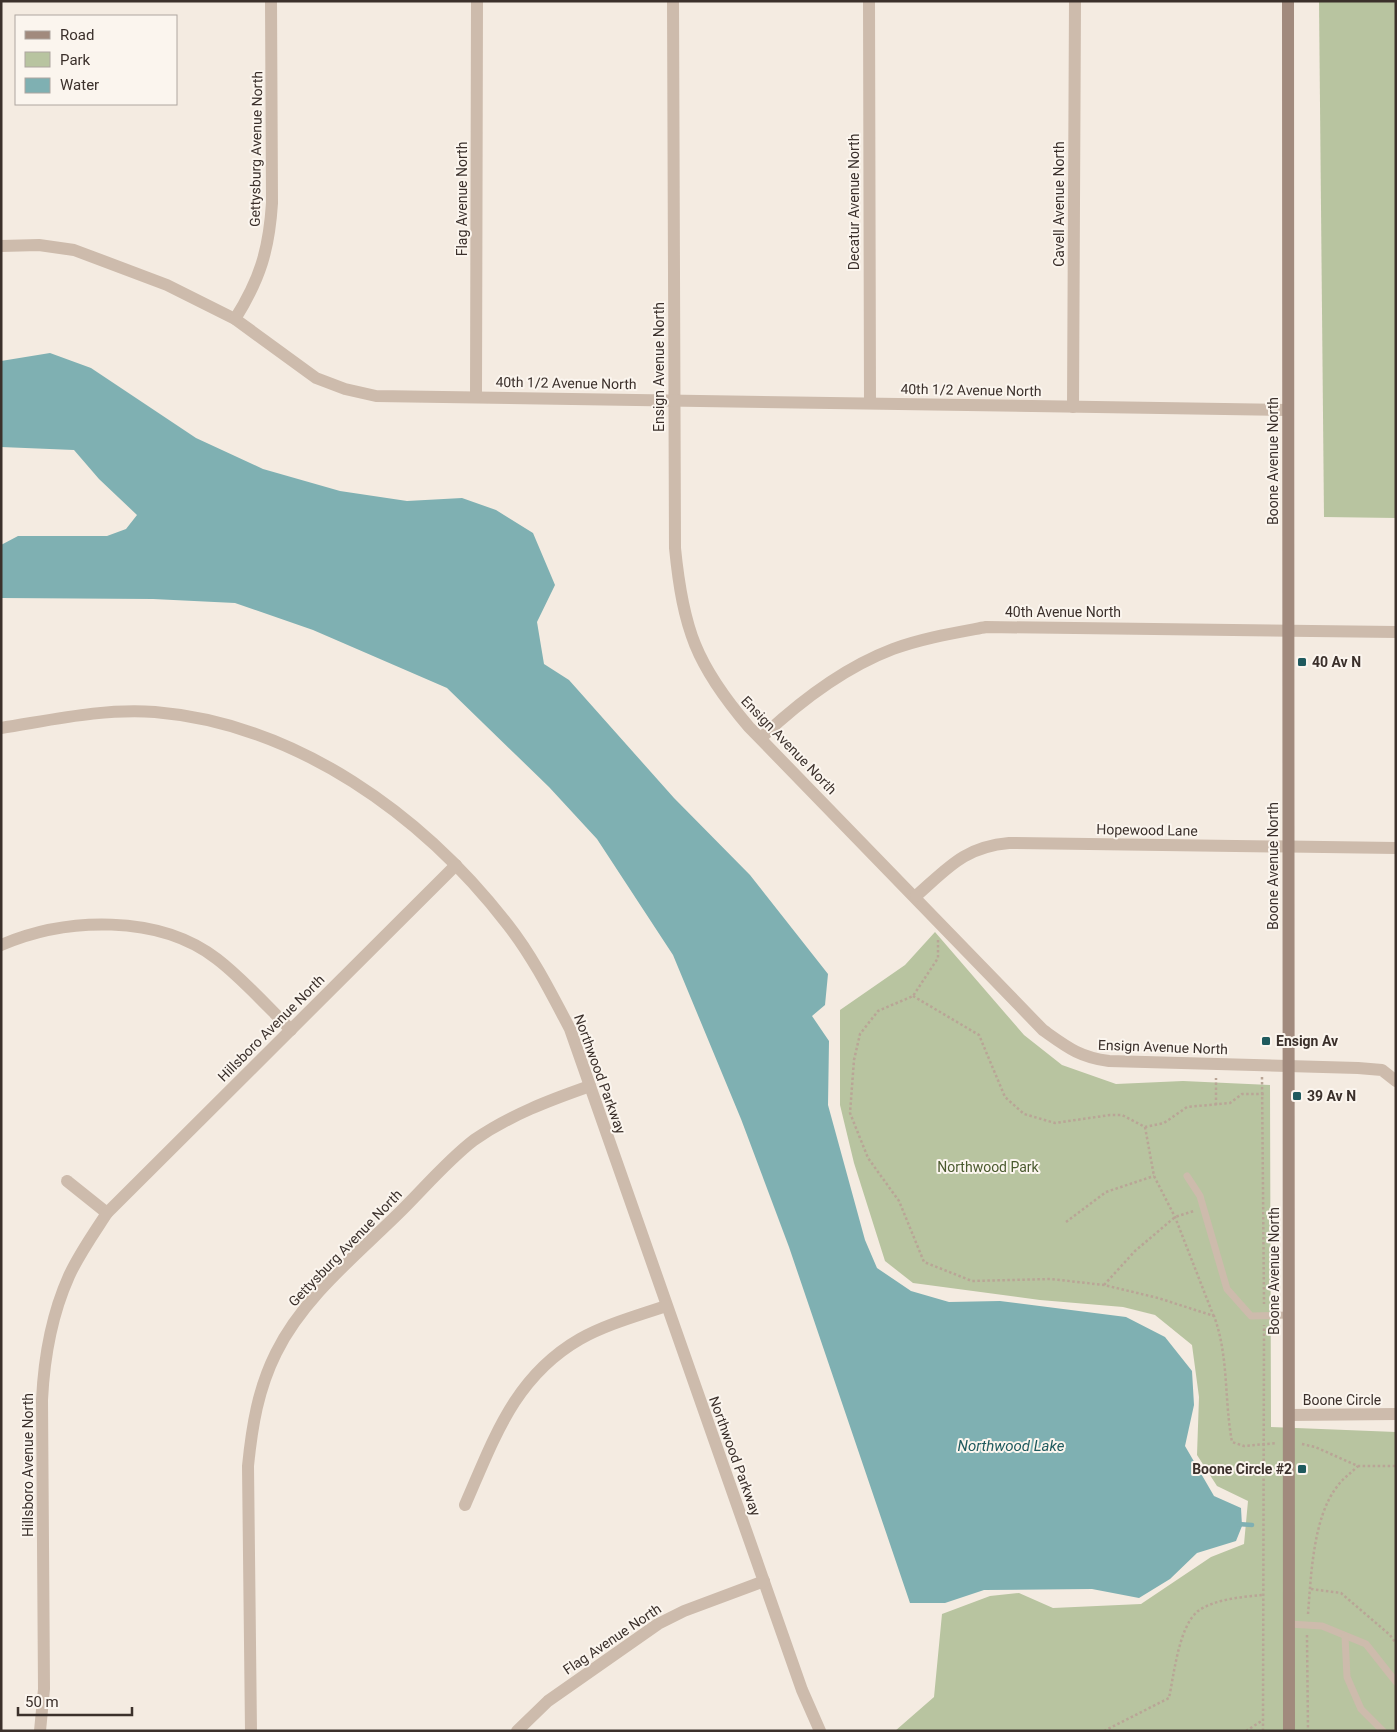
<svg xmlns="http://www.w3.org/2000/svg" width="1397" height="1732" font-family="Roboto,sans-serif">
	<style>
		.green { fill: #b8c4a0 }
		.water { fill: #7fb0b2 }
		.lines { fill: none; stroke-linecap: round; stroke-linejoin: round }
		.stream { stroke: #7fb0b2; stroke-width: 4.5 }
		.path { stroke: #b9a596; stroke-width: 2.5; stroke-dasharray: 2.5 2.5; stroke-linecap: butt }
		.lane { stroke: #cdbbac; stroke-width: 7 }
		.street { stroke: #cdbbac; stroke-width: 12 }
		.secondary { stroke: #a18a7d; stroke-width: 12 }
		.poi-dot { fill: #1f5a5e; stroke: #fbf5ee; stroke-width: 2 }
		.labels { text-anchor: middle; stroke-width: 4; stroke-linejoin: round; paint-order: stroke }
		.street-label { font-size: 14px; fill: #3b302b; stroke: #fbf5ee }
		.poi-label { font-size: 14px; font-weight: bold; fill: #3b302b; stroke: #fbf5ee; text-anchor: start }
		.park-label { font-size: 14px; fill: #4a5a2e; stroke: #fbf5ee }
		.water-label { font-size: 15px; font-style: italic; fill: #1f5a5e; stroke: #fbf5ee }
	</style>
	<rect width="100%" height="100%" fill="#f4ebe1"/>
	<g class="green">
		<polygon points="1319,1 1396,1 1396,518 1324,517"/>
		<polygon points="935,932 1024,1035 1062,1065 1116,1084 1183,1081 1270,1085 1271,1427 1396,1432 1396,1731 895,1731 934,1697 942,1614 990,1596 1019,1593 1053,1608 1141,1604 1211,1557 1244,1544 1248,1501 1217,1486 1197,1455 1199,1397 1192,1345 1155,1315 1123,1307 1040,1300 913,1283 885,1261 854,1163 840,1105 840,1010 905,965"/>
	</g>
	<polygon class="water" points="50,353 91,368 196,438 263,469 340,491 407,501 462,498 496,510 533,533 555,585 537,622 544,664 569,680 674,798 750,875 828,974 825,1005 812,1016 829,1041 828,1105 865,1240 877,1268 911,1291 949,1302 1000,1301 1126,1317 1165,1337 1192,1371 1194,1405 1185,1446 1214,1496 1241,1508 1242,1526 1236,1541 1197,1553 1170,1579 1139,1598 1092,1589 984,1590 945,1603 910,1603 789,1247 741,1119 673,955 597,839 549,787 447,688 313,630 235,603 153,599 1,598 1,545 18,536 107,536 126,529 137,515 99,479 74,450 1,447 1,361"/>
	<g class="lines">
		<polyline class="stream" points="1238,1524 1252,1525"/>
		<g class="path">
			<path d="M938,940V958L913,996L878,1011L860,1034L854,1060L850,1113L868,1158L899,1201L924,1262L972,1281L1051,1279L1104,1285L1158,1298L1214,1316C1229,1357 1224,1399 1232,1442L1244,1446L1277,1443"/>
			<polyline points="913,996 979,1035 1005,1097 1024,1114 1055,1123 1110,1115 1122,1115 1145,1127 1164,1123 1187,1107 1230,1103 1242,1094 1264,1094"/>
			<polyline points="1262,1077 1264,1304"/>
			<polyline points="1216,1105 1216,1078"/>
			<polyline points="1145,1127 1154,1176 1175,1217 1214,1317"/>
			<polyline points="1066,1222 1106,1192 1154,1176"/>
			<polyline points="1104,1285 1135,1251 1175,1217 1194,1211"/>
			<polyline points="1302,1444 1315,1447 1358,1466 1396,1466"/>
			<polyline points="1311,1589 1341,1593 1390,1635 1396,1643"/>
			<path d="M1308,1614C1311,1576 1313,1519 1336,1488C1342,1479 1350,1474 1358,1466"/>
			<polyline points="1307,1635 1308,1731"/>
			<path d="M1104,1731L1169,1698C1174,1674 1179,1626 1198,1611C1215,1599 1242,1597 1262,1595"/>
			<polyline points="1246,1731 1263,1720"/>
			<polyline points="1263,1731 1264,1325"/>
		</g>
		<g class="lane">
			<polyline points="1187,1176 1200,1196 1227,1289 1251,1316 1289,1315"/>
			<polyline points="1289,1624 1322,1626 1366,1644 1396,1682"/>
			<polyline points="1345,1636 1347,1677 1361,1709 1383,1731"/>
		</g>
		<g class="street">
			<path d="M673,1L675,548C683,629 696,665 749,727L1043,1030C1067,1047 1079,1057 1109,1061L1358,1068L1382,1070L1396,1081"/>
			<polyline points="869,1 870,403"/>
			<polyline points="1,246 39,245 74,250 167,285 235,319 316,378 345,389 376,396 1288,410"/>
			<path d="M235,319C260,279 269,250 272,203L271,1"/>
			<polyline points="476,397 477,1"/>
			<polyline points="1073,407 1075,1"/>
			<path d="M1,728C52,720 104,708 155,712C297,724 423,815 508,925C533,957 551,993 570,1029L802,1690L820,1731"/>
			<path d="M761,738C799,702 843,668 893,649C923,638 954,633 986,627L1396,632"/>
			<path d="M916,896C948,868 964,847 1009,843L1396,848"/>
			<path d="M1,945C66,917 159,914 217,959C243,979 267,1006 291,1030"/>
			<polyline points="67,1181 107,1213"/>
			<polyline points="1289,1415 1396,1414"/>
			<path d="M465,1505C494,1439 514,1377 580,1339C607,1324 637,1316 666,1306"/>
			<path d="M40,1731L44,1689L42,1400C44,1358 52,1314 69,1276C79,1254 94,1233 107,1213L456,865"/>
			<path d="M251,1731L248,1466C252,1426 258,1389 276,1353C304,1296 359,1253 403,1209C426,1186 448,1160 474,1140C510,1115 550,1100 590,1086"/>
			<polyline points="517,1731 548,1701 658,1624 684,1611 764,1581"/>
		</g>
		<polyline class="secondary" points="1288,1 1289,1731"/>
	</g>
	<g class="poi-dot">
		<rect x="1297" y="657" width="10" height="10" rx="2.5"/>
		<rect x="1261" y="1036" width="10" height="10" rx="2.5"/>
		<rect x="1292" y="1091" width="10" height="10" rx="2.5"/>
		<rect x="1297" y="1464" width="10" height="10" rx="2.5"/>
	</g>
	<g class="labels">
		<g class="street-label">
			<text transform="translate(256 149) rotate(-89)" y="5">Gettysburg Avenue North</text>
			<text transform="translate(462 199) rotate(-90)" y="5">Flag Avenue North</text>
			<text transform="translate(854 202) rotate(-90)" y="5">Decatur Avenue North</text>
			<text transform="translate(1059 204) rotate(-90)" y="5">Cavell Avenue North</text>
			<text transform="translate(659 367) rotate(-90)" y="5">Ensign Avenue North</text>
			<text transform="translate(566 383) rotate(1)" y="5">40th 1/2 Avenue North</text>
			<text transform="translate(971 390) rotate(1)" y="5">40th 1/2 Avenue North</text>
			<text transform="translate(1273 461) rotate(-90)" y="5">Boone Avenue North</text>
			<text x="1063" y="617">40th Avenue North</text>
			<text transform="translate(789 745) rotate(46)" y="5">Ensign Avenue North</text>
			<text transform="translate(1147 830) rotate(1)" y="5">Hopewood Lane</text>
			<text transform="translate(1273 866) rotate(-90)" y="5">Boone Avenue North</text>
			<text transform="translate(271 1028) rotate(-45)" y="5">Hillsboro Avenue North</text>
			<text transform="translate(1163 1047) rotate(2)" y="5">Ensign Avenue North</text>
			<text transform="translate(600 1074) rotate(70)" y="5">Northwood Parkway</text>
			<text transform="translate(345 1248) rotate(-46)" y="5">Gettysburg Avenue North</text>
			<text transform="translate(1274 1271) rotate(-90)" y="5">Boone Avenue North</text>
			<text x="1342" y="1405">Boone Circle</text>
			<text transform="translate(735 1456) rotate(70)" y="5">Northwood Parkway</text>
			<text transform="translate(28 1465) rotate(-90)" y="5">Hillsboro Avenue North</text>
			<text transform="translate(612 1639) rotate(-34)" y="5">Flag Avenue North</text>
		</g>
		<g class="poi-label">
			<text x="1312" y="667">40 Av N</text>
			<text x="1276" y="1046">Ensign Av</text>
			<text x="1307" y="1101">39 Av N</text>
			<text x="1292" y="1474" text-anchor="end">Boone Circle #2</text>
		</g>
		<g class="park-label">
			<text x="988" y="1172">Northwood Park</text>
		</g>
		<g class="water-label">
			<text x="1011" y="1451">Northwood Lake</text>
		</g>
	</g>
	<rect width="1397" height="1732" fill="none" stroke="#3b302b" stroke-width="5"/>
	<rect x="15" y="15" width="162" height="90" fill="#fbf5ee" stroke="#aea6a0"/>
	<rect x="25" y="31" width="25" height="8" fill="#a18a7d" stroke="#aea6a0"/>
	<text x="60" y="40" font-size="15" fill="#3b302b">Road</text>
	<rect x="25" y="52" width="25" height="15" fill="#b8c4a0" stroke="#aea6a0"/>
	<text x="60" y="65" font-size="15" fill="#3b302b">Park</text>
	<rect x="25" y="78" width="25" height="15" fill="#7fb0b2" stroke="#aea6a0"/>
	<text x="60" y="90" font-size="15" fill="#3b302b">Water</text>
	<path d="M18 1707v8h114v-8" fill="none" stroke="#3b302b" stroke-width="2.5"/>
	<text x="25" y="1707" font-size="15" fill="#3b302b" stroke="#fbf5ee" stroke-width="4" paint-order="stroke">50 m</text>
</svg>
